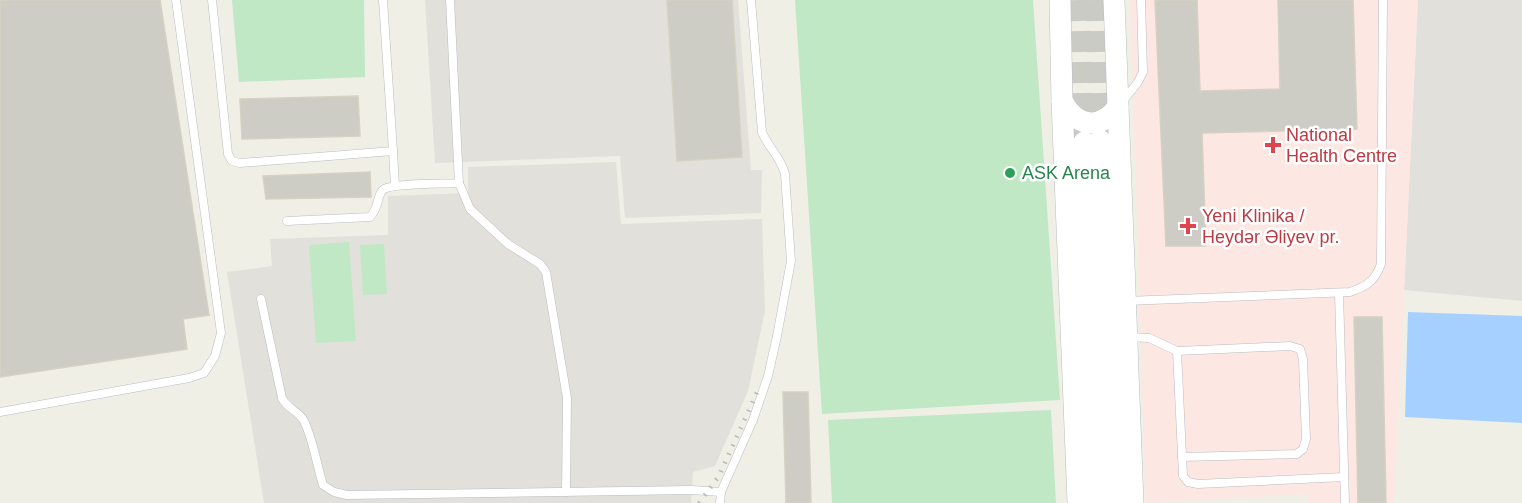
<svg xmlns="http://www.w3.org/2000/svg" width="1522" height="503" font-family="Helvetica,sans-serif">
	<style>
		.industrial { fill: #e1e0da }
		.medical { fill: #fce7e2 }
		.green { fill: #c1e8c5 }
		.water { fill: #a6d0ff }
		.building { fill: #cdccc5; stroke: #d5d1c3; stroke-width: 1.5 }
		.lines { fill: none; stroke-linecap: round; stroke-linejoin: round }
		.secondary-tunnel { stroke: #cbcbc6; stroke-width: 21; stroke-dasharray: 21 10; stroke-linecap: butt }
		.lane-casing { stroke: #babcc2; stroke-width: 9 }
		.secondary-casing { stroke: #bbbdc4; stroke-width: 22 }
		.lane { stroke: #fff; stroke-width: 8 }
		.secondary { stroke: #fff; stroke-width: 21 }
		.rail { stroke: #b6b7b7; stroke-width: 4.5; stroke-dasharray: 1.5 8; stroke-linecap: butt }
		.health-dot { fill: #e0444e; stroke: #fff; stroke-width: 2 }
		.leisure-dot { fill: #2e9e5b; stroke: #fff; stroke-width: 2 }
		.labels { text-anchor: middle; stroke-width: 5; stroke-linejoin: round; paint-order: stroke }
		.health-label { font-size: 18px; fill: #be3a42; stroke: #fff; text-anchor: start }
		.leisure-label { font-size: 18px; fill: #27864d; stroke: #fff; text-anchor: start }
	</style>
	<rect width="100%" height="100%" fill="#f0efe6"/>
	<g class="industrial">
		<polygon points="425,0 738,0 751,170 762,170 761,213 625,218 620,156 435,163"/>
		<polygon points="1418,0 1522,0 1522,301 1404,290"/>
		<polygon points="616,162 621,224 762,219 765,311 748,391 715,466 693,472 691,503 264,503 227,272 272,266 270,239 388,235 388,196 468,193 468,167"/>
	</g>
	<polygon class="medical" points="1130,0 1418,0 1394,503 1307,503 1307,494 1146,503"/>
	<g class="green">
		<polygon points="232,0 364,0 365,77 239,82"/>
		<polygon points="795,0 1033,0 1060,400 822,414"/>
		<polygon points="349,242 356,341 316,343 309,245"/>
		<polygon points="384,244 387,294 363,295 360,245"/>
		<polygon points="1051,410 1056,503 832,503 828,420"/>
	</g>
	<polygon class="water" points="1408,312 1522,316 1522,423 1405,417"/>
	<g class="building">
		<polygon points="0,0 160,0 209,315 183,319 187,349 0,377"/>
		<polygon points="667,0 732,0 742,157 677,161"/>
		<polygon points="1155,0 1197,0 1200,91 1280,89 1278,0 1353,0 1357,129 1202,133 1206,246 1166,246"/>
		<polygon points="358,96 360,136 242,139 240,99"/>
		<polygon points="370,172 371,197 266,199 263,176"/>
		<polygon points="1354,317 1382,317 1386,503 1358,503"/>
		<polygon points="783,392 808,392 811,503 786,503"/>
	</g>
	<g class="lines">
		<g class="secondary-tunnel">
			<polyline points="1080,0 1083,137"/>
			<polyline points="1096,0 1100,137"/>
		</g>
		<defs>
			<g id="lane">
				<polyline points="212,0 228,154 232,161 240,163 393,151 383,0"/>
				<polyline points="1123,101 1138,82 1143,72 1141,0"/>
				<polyline points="393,151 395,186"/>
				<polyline points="459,183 470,209 508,244 540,264 546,272 567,398 566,492"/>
				<path d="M287,221L370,217C379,209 377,193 384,189C395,183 444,184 459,183L450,0"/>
				<polyline points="1339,293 1345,503"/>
				<path d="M261,299L282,398C287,409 299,411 304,421C313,439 317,466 323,485L334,492L347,495L692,490L721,492L720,503"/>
				<path d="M1126,301L1350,292C1367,286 1375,281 1381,264L1383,0"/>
				<polyline points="1128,337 1149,338 1177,351 1290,346 1300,349 1303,359 1306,439 1303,449 1297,454 1182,457"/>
				<polyline points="1177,351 1183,476 1188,482 1198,484 1344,477"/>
				<polyline points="0,412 189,378 204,373 215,356 221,333 176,0"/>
				<path d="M721,492L753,420L768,376L777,336L791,261L785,174C780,155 768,148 762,132L751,0"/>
			</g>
			<g id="secondary">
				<polyline points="1060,0 1062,101 1078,503"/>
				<polyline points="1114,0 1133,503"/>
				<path d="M1062,101C1077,127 1099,131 1118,107"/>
				<polyline points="1100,140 1114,503"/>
				<polyline points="1084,142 1097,503"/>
			</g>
		</defs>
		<use href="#lane" class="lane-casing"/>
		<use href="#secondary" class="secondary-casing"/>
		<use href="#lane" class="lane"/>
		<use href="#secondary" class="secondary"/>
		<polyline class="rail" points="699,503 719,476 758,390"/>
	</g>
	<g class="health-dot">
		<path d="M1270 136h6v6h6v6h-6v6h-6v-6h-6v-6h6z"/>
		<path d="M1185 217h6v6h6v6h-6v6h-6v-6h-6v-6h6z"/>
	</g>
	<circle class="leisure-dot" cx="1010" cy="173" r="6"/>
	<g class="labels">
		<g class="health-label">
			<text x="1286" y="141">National<tspan x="1286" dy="21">Health Centre</tspan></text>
			<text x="1202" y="222">Yeni Klinika /<tspan x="1202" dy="21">Heydər Əliyev pr.</tspan></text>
		</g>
		<g class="leisure-label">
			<text x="1022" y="179">ASK Arena</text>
		</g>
	</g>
</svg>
